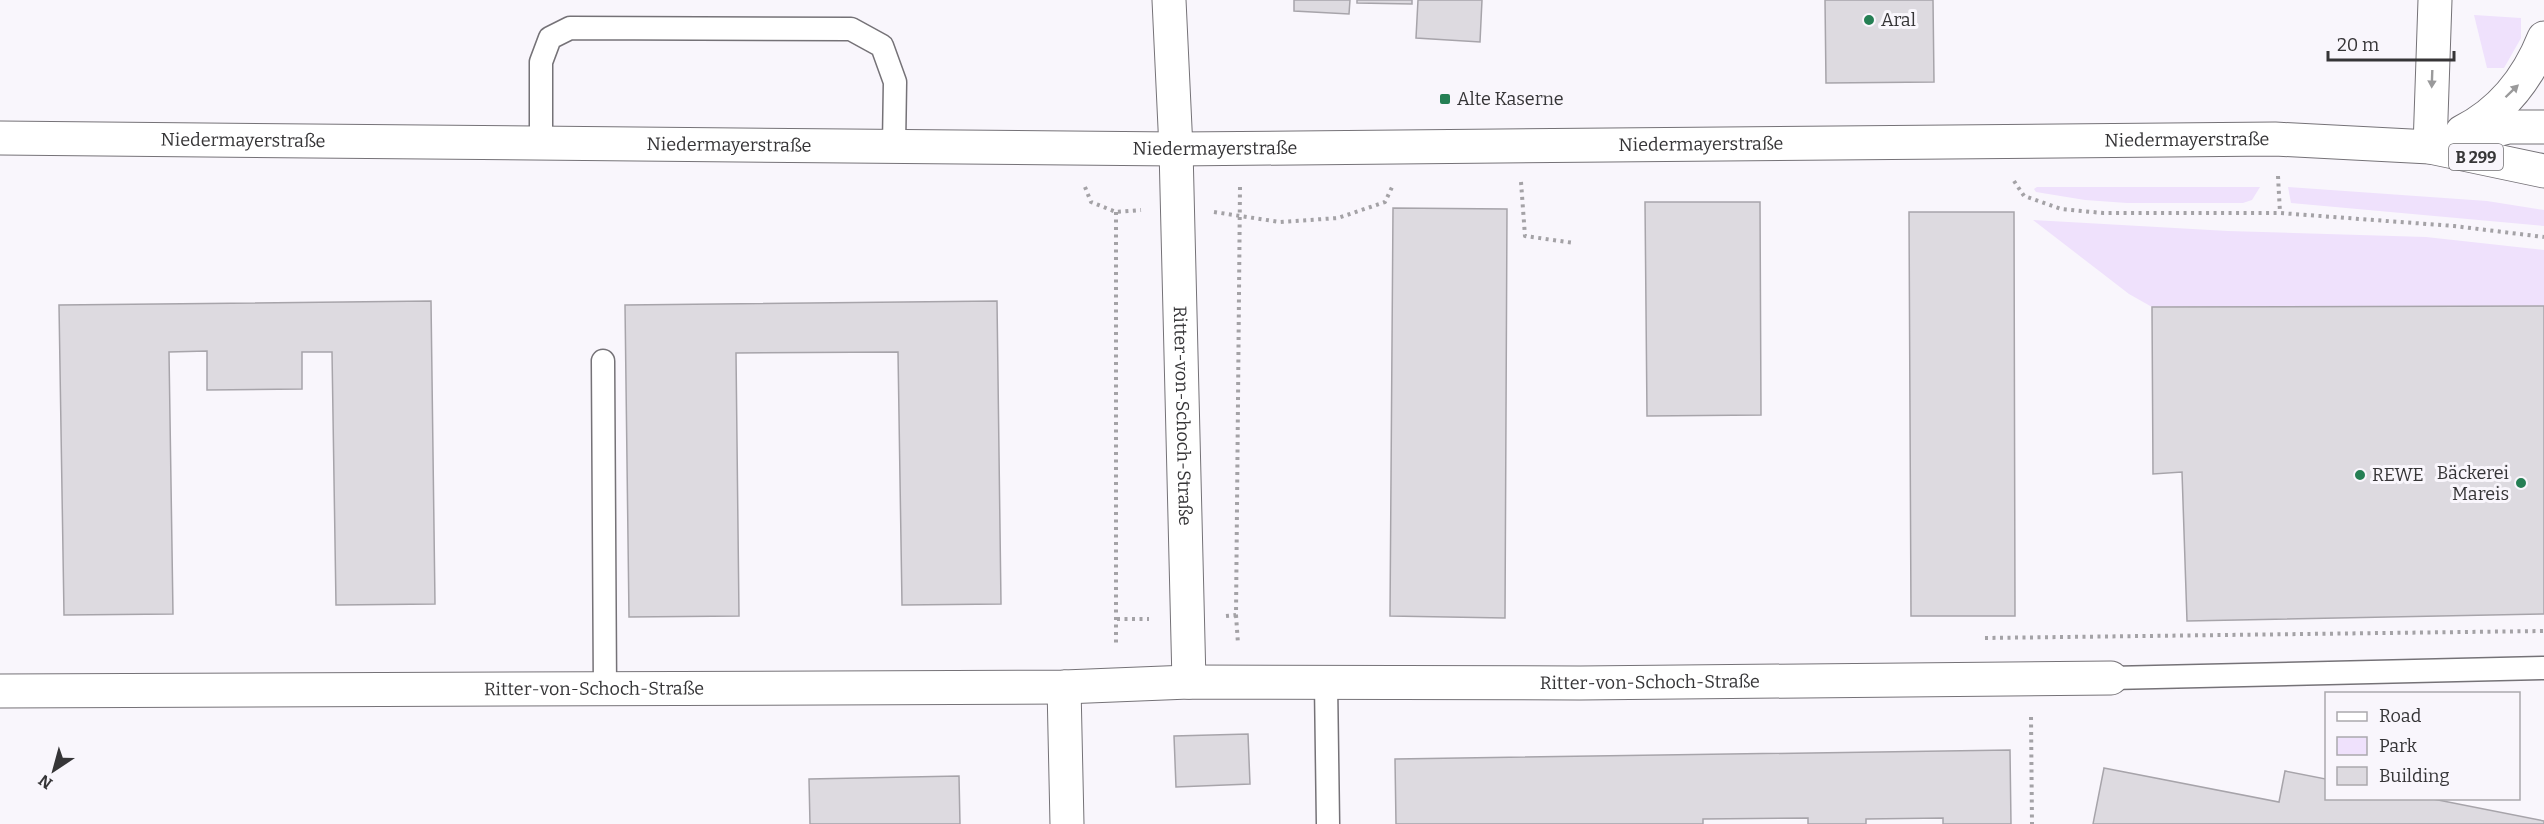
<svg xmlns="http://www.w3.org/2000/svg" width="2544" height="824" font-family="Bitter,serif">
	<style>
		.green { fill: #efe1fc }
		.building { fill: #dddae0; stroke: #a7a4aa; stroke-width: 1.5 }
		.lines { fill: none; stroke-linecap: round; stroke-linejoin: round }
		.service-casing { stroke: #757277; stroke-width: 25 }
		.minor-casing { stroke: #757277; stroke-width: 35 }
		.secondary-casing { stroke: #757277; stroke-width: 35 }
		.primary-casing { stroke: #757277; stroke-width: 35 }
		.path { stroke: #a4a2a6; stroke-width: 4; stroke-dasharray: 3 4.5; stroke-linecap: butt }
		.service { stroke: #fff; stroke-width: 22 }
		.minor { stroke: #fff; stroke-width: 33 }
		.secondary { stroke: #fff; stroke-width: 33 }
		.primary { stroke: #fff; stroke-width: 33 }
		.oneway { fill: #9a9a9b }
		.poi-dot { fill: #257f54; stroke: #f9f6fc; stroke-width: 2 }
		.labels { text-anchor: middle; stroke-width: 6; stroke-linejoin: round; paint-order: stroke }
		.shield { fill: #f9f6fc; stroke: #706f72; stroke-width: 1.5 }
		.shield-label { font-size: 16px; font-weight: bold; fill: #363537 }
		.poi-label { font-size: 18px; fill: #363537; stroke: #f9f6fc; text-anchor: start }
		.street-label { font-size: 18px; fill: #363537; stroke: #f9f6fc }
	</style>
	<rect width="100%" height="100%" fill="#f9f6fc"/>
	<g class="green">
		<polygon points="2474,15 2521,18 2521,38 2504,68 2487,68"/>
		<polygon points="2037,187 2260,187 2252,200 2243,203 2127,203 2085,200 2036,192 2034,189"/>
		<polygon points="2288,187 2487,201 2544,210 2544,226 2291,203"/>
		<polygon points="2033,220 2228,231 2426,237 2544,250 2544,306 2152,307 2129,294"/>
	</g>
	<g class="building">
		<polygon points="1294,0 1350,0 1349,14 1294,11"/>
		<polygon points="1357,0 1412,0 1412,4 1357,3"/>
		<polygon points="1418,0 1482,0 1480,42 1416,38"/>
		<polygon points="1825,0 1933,0 1934,82 1826,83"/>
		<polygon points="1645,202 1760,202 1761,415 1647,416"/>
		<polygon points="1393,208 1507,209 1505,618 1390,616"/>
		<polygon points="1909,212 2014,212 2015,616 1911,616"/>
		<polygon points="431,301 435,604 336,605 332,352 302,352 302,389 207,390 207,351 169,352 173,614 64,615 59,305"/>
		<polygon points="997,301 1001,604 902,605 898,352 736,353 739,616 629,617 625,305"/>
		<polygon points="2544,306 2544,614 2187,621 2182,472 2153,474 2152,307"/>
		<polygon points="1248,734 1250,784 1176,787 1174,736"/>
		<polygon points="2010,750 2011,824 1943,824 1943,818 1866,819 1866,824 1808,824 1808,818 1703,819 1703,824 1396,824 1395,759"/>
		<polygon points="2104,768 2279,802 2285,771 2326,779 2326,798 2428,798 2544,821 2544,824 2093,824"/>
		<polygon points="959,776 960,824 810,824 809,779"/>
	</g>
	<g class="lines">
		<defs>
			<g id="service">
				<polyline points="541,142 541,62 550,38 570,28 851,29 882,46 895,82 894,145"/>
				<polyline points="603,361 605,689"/>
				<polyline points="2111,678 2544,668"/>
				<polyline points="1326,683 1328,824"/>
			</g>
			<g id="minor">
				<path id="s1" d="M1169,0L1176,149L1189,682"/>
				<polyline points="1064,687 1067,824"/>
				<path id="s2" d="M0,691L1064,687L1189,682L1580,683L2111,678"/>
			</g>
			<g id="secondary">
				<path d="M2462,132C2502,112 2528,78 2544,38"/>
				<path id="s3" d="M0,138L1176,149L2275,139L2430,147L2508,127H2544"/>
			</g>
			<polyline id="primary" points="2435,0 2430,147 2544,171"/>
		</defs>
		<use href="#service" class="service-casing"/>
		<use href="#minor" class="minor-casing"/>
		<use href="#secondary" class="secondary-casing"/>
		<use href="#primary" class="primary-casing"/>
		<g class="path">
			<polyline points="2278,176 2280,213"/>
			<polyline points="2014,181 2024,196 2061,209 2103,213 2280,213 2454,226 2544,237"/>
			<polyline points="1521,182 1525,236 1574,243"/>
			<polyline points="1085,187 1091,202 1116,212 1141,210"/>
			<polyline points="1116,212 1116,646"/>
			<polyline points="1214,212 1280,222 1338,218 1385,202 1393,185"/>
			<polyline points="1236,615 1238,644"/>
			<polyline points="1226,616 1236,615 1240,186"/>
			<polyline points="1117,619 1149,619"/>
			<polyline points="1985,638 2544,631"/>
			<polyline points="2031,717 2032,824"/>
		</g>
		<use href="#service" class="service"/>
		<use href="#minor" class="minor"/>
		<use href="#secondary" class="secondary"/>
		<use href="#primary" class="primary"/>
	</g>
	<defs><path id="oneway-solid" d="M-6-.8H1V-3.2L6.5 0L1 3.2V.8H-6Z" transform="scale(1.5)"/></defs>
	<g class="oneway">
		<use href="#oneway-solid" transform="translate(2432 79) rotate(92)"/>
		<use href="#oneway-solid" transform="translate(2512 91) rotate(-44)"/>
	</g>
	<g class="poi-dot">
		<circle cx="1869" cy="20" r="6"/>
		<rect x="1439" y="93" width="12" height="12" rx="3"/>
		<circle cx="2360" cy="475" r="6"/>
		<circle cx="2521" cy="483" r="6"/>
	</g>
	<g class="labels">
		<rect class="shield" x="2449" y="144" width="54" height="26" rx="4.5"/>
		<g class="shield-label">
			<text x="2476" y="163">B 299</text>
		</g>
		<g class="poi-label">
			<text x="1881" y="26">Aral</text>
			<text x="1457" y="105">Alte Kaserne</text>
			<text x="2509" y="479" text-anchor="end">Bäckerei<tspan x="2509" dy="21">Mareis</tspan></text>
			<text x="2372" y="481">REWE</text>
		</g>
		<g class="street-label">
			<text dy="6" stroke="none"><textPath href="#s3" startOffset="243">Niedermayerstraße</textPath></text>
			<text dy="6" stroke="none"><textPath href="#s3" startOffset="2187">Niedermayerstraße</textPath></text>
			<text dy="6" stroke="none"><textPath href="#s3" startOffset="1701">Niedermayerstraße</textPath></text>
			<text dy="6" stroke="none"><textPath href="#s3" startOffset="729">Niedermayerstraße</textPath></text>
			<text dy="6" stroke="none"><textPath href="#s3" startOffset="1215">Niedermayerstraße</textPath></text>
			<text dy="6" stroke="none"><textPath href="#s1" startOffset="416">Ritter-von-Schoch-Straße</textPath></text>
			<text dy="6" stroke="none"><textPath href="#s2" startOffset="1650">Ritter-von-Schoch-Straße</textPath></text>
			<text dy="6" stroke="none"><textPath href="#s2" startOffset="594">Ritter-von-Schoch-Straße</textPath></text>
		</g>
	</g>
	<rect x="2325" y="692" width="195" height="108" fill="#f9f6fc" stroke="#aba9ad" stroke-width="1.5"/>
	<rect x="2337" y="712" width="30" height="9" fill="#ffffff" stroke="#aba9ad" stroke-width="1.5"/>
	<text x="2379" y="722" font-size="18" fill="#363537">Road</text>
	<rect x="2337" y="737" width="30" height="18" fill="#efe1fc" stroke="#aba9ad" stroke-width="1.5"/>
	<text x="2379" y="752" font-size="18" fill="#363537">Park</text>
	<rect x="2337" y="767" width="30" height="18" fill="#dddae0" stroke="#aba9ad" stroke-width="1.5"/>
	<text x="2379" y="782" font-size="18" fill="#363537">Building</text>
	<g transform="translate(54 770) rotate(216)" stroke="#f9f6fc" stroke-width="4.5" paint-order="stroke">
	<path d="M0-4.5L10 22L0 15L-10 22Z" fill="#363537"/>
	<text y="-9" font-size="16" font-weight="bold" text-anchor="middle" fill="#363537">N</text>
	</g>
	<path d="M2328 51v9h126v-9" fill="none" stroke="#363537" stroke-width="3"/>
	<text x="2337" y="51" font-size="18" fill="#363537" stroke="#f9f6fc" stroke-width="4.5" paint-order="stroke">20 m</text>
</svg>
